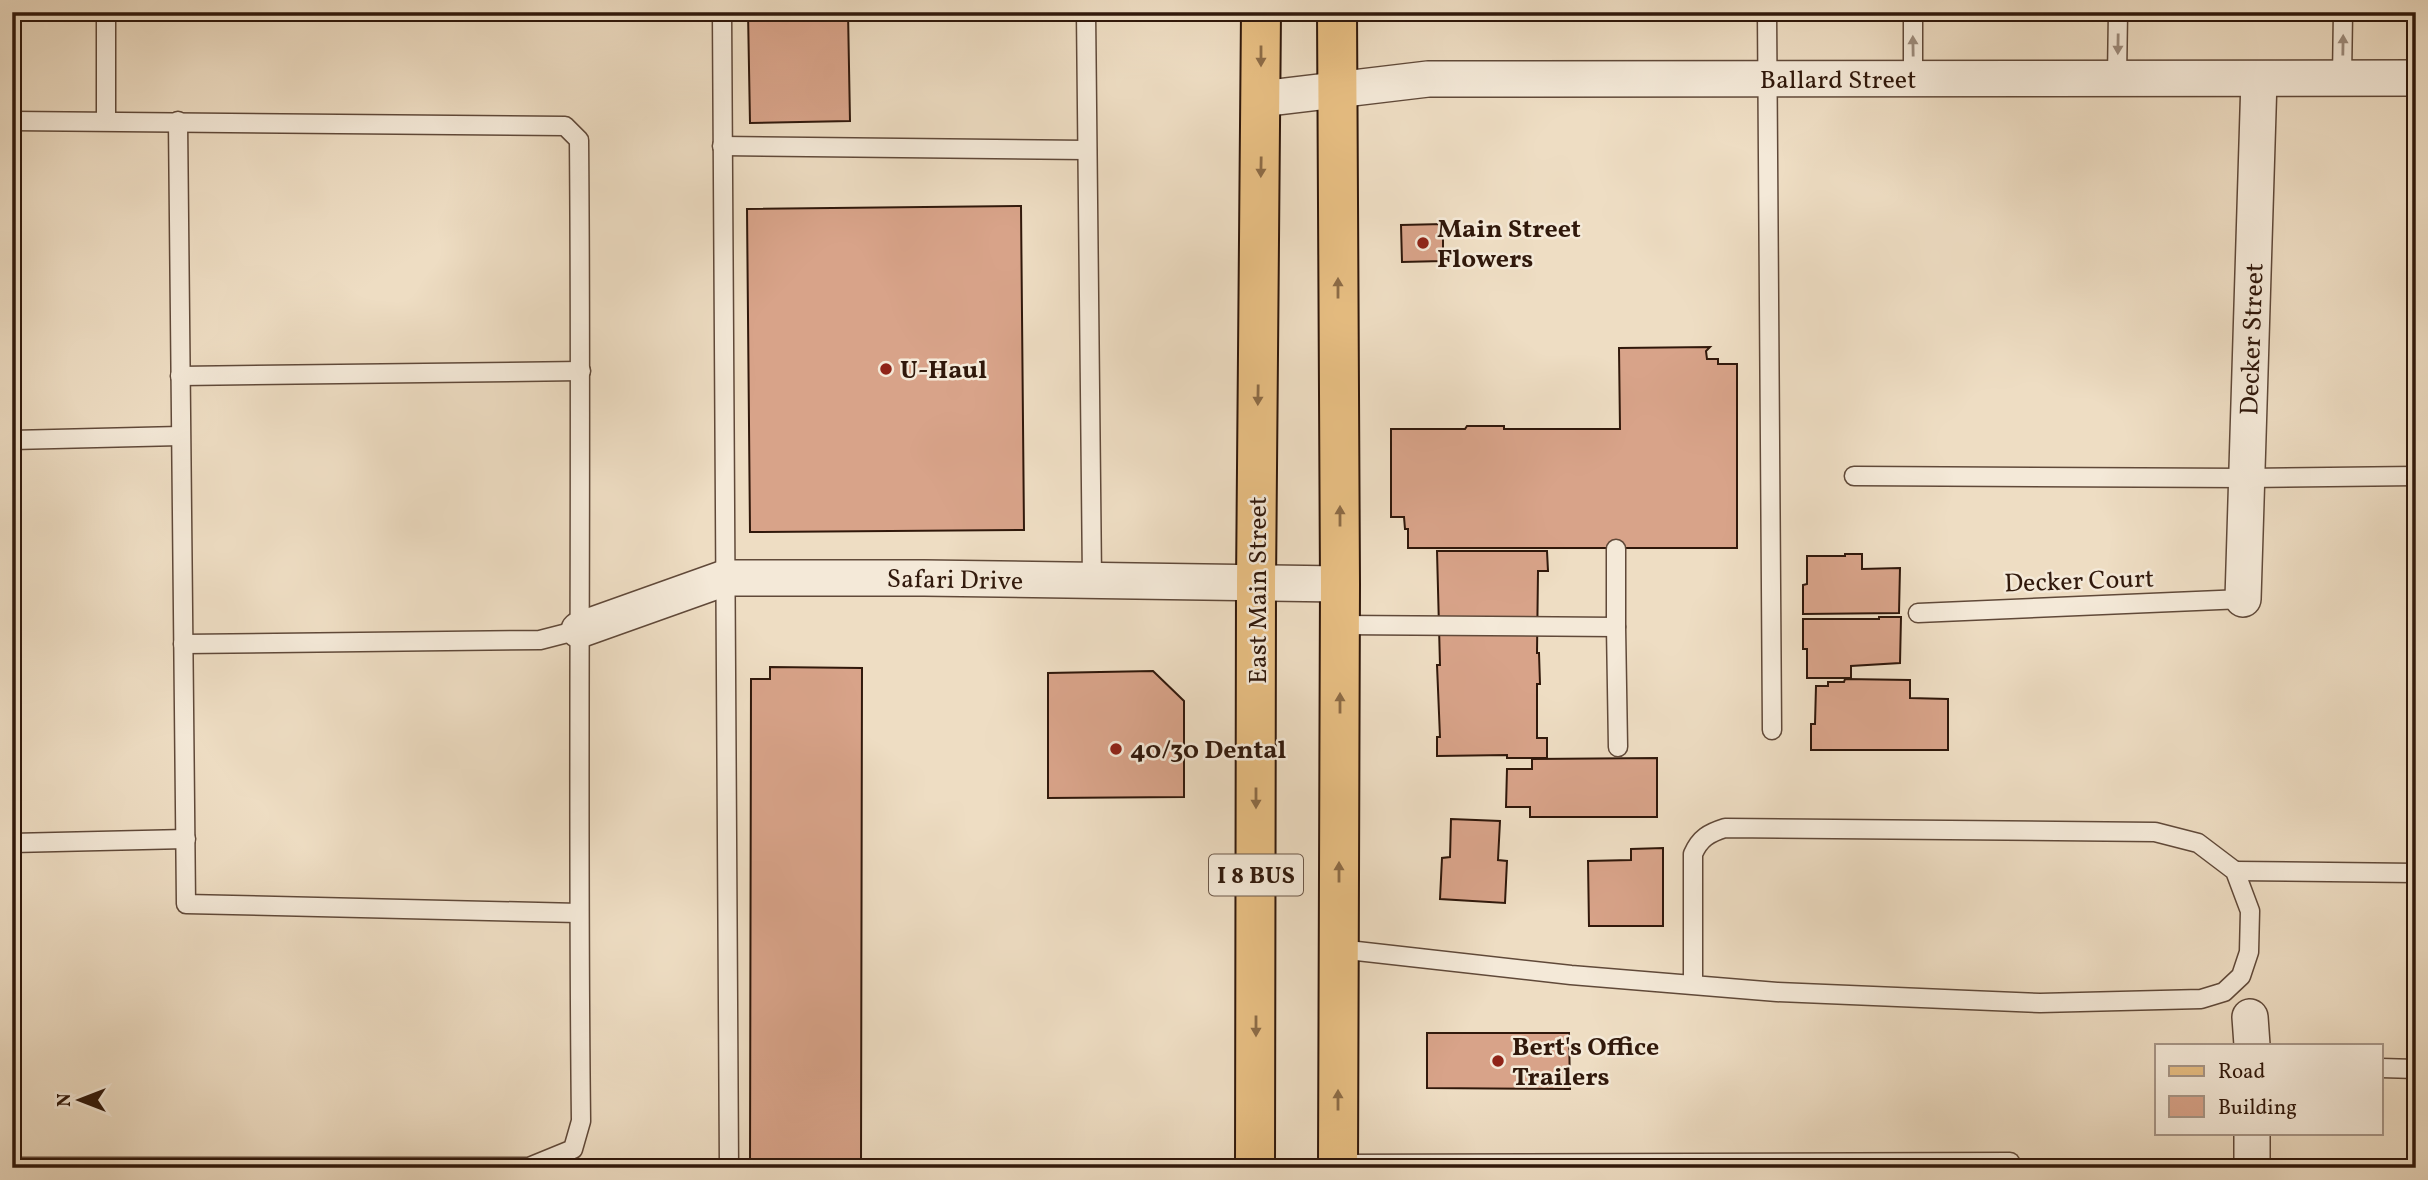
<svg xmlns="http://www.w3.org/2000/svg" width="2428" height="1180" font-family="Vollkorn,serif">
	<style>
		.building { fill: #d8a389; stroke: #30180b; stroke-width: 2 }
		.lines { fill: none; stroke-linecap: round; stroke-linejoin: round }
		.service-casing { stroke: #604939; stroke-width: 21 }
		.minor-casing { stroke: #604939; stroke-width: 38 }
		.primary-casing { stroke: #30180b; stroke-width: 42 }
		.service { stroke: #f4e9d8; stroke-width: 18 }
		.minor { stroke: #f4e9d8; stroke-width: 35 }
		.primary { stroke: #e7be82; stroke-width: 38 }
		.oneway { fill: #9c8b7c }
		.oneway2 { fill: #8c6b46 }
		.poi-dot { fill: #8f2418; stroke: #f4e9d8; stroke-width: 2.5 }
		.labels { text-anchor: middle; stroke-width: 5; stroke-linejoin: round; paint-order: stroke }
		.shield { fill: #f4e9d8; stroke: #6b5748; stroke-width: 2 }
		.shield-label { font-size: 24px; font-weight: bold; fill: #30180b }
		.street-label { font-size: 26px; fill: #30180b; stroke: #f4e9d8 }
		.poi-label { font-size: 26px; font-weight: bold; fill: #30180b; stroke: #f4e9d8; text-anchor: start }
	</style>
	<rect width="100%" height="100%" fill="#eeddc3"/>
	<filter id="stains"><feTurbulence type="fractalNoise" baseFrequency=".00286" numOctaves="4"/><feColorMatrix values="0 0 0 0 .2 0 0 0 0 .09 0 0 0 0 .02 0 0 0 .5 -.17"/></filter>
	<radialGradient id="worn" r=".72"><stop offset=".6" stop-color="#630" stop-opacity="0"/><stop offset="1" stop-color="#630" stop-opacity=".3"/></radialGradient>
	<g class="building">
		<polygon points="748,12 848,12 850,121 750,123"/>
		<polygon points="1021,206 1024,530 750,532 747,209"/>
		<polygon points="1443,224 1443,261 1402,262 1401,225"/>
		<polygon points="1710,347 1706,351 1707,359 1718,359 1718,364 1737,364 1737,548 1408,548 1408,529 1405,529 1404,517 1391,517 1391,429 1465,429 1467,426 1504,426 1504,429 1620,429 1619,348"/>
		<polygon points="1437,551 1547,551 1548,571 1538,571 1537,653 1539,653 1540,684 1537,684 1537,738 1547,738 1547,758 1507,758 1507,755 1437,756 1437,737 1440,737 1437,665 1440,665"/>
		<polygon points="1845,554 1862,554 1862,569 1900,568 1899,613 1803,614 1803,585 1807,584 1807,556 1845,556"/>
		<polygon points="1879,617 1901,617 1900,663 1851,666 1851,678 1807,678 1807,649 1803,649 1803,619 1879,619"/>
		<polygon points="770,667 862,668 861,1168 750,1168 751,679 770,679"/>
		<polygon points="1153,671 1184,701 1184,797 1048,798 1048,673"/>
		<polygon points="1845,679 1910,680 1910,698 1948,699 1948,750 1811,750 1811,724 1815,724 1816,686 1828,686 1828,682 1844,682"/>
		<polygon points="1657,758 1657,817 1530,817 1530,807 1506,807 1507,769 1532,769 1532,759"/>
		<polygon points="1451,819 1500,821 1498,860 1507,861 1505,903 1440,899 1442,858 1450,857"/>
		<polygon points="1663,848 1663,926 1589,926 1588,861 1631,860 1631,849"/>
		<polygon points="1427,1033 1569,1033 1570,1089 1427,1088"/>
	</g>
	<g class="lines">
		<defs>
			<g id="service">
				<polyline points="106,12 106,121"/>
				<polyline points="722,12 729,1168"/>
				<polyline points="1086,12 1092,580"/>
				<polyline points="1767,12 1772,730"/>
				<polyline points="1913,12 1913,79"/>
				<polyline points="2117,77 2118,12"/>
				<polyline points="2342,78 2343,12"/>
				<path d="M12,121L565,126L579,140C582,467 577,794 581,1121L573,1149L529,1167H12"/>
				<polyline points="178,121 186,904 579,913"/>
				<polyline points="722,146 1087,150"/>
				<polyline points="180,376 581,371"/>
				<polyline points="12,440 180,436"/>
				<polyline points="1854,476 2247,478 2416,476"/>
				<polyline points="1918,613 2243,599"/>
				<polyline points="1340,625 1616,627 1616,549"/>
				<polyline points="1616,627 1618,747"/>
				<polyline points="183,644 540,640 579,630"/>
				<polyline points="12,843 186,839"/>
				<polyline points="2235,871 2416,873"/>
				<path d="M1339,949L1571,975L1777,992L2040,1003L2201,999L2224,992L2241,976L2249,952L2250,911L2235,871L2198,843L2155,832L1725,828C1709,833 1700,838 1693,854V985"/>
				<polyline points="2381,1068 2416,1069"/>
				<polyline points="1338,1164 2010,1162"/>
			</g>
			<g id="minor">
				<polyline points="1261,99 1428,79 2416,78"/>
				<polyline points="2243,599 2259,79"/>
				<polyline points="579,630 725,578 924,578 1340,584"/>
				<polyline points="2250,1017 2252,1045"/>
				<polyline points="2252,1168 2252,1133"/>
			</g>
			<g id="primary">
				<polyline points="1337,12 1340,584 1338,1168"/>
				<polyline points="1255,1168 1256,583 1261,12"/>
			</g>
		</defs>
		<use href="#service" class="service-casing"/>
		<use href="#minor" class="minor-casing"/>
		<use href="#primary" class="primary-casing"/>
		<use href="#service" class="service"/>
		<use href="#minor" class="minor"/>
		<use href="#primary" class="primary"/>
	</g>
	<defs><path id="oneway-solid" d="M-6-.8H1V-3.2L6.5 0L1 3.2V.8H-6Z" transform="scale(1.75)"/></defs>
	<g class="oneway">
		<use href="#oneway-solid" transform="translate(2118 44) rotate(91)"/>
		<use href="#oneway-solid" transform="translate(2343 45) rotate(-89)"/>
		<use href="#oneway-solid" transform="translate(1913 46) rotate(-91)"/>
	</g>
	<g class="oneway2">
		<use href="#oneway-solid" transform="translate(1261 56) rotate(90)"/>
		<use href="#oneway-solid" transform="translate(1261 167) rotate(91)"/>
		<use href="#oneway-solid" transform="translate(1338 288) rotate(-90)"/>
		<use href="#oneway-solid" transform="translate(1258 395) rotate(91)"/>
		<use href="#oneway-solid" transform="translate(1340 516) rotate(-90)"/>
		<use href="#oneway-solid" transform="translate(1340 703) rotate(-90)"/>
		<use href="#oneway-solid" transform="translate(1256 798) rotate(90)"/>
		<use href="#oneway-solid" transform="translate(1339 872) rotate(-90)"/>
		<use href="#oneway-solid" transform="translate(1256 1026) rotate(90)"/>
		<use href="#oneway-solid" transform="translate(1338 1100) rotate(-90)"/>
	</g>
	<g class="poi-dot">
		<circle cx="1423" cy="243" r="7"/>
		<circle cx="886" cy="369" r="7"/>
		<circle cx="1116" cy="749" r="7"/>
		<circle cx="1498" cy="1061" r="7"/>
	</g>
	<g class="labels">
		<rect class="shield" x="1209" y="854.5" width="94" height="41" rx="5"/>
		<g class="shield-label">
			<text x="1256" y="883">I 8 BUS</text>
		</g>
		<g class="street-label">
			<text x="1838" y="88">Ballard Street</text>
			<text transform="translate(2251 339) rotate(-88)" y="9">Decker Street</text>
			<text transform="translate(955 579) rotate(1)" y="9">Safari Drive</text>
			<text transform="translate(2079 580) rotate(-2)" y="9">Decker Court</text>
			<text transform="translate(1257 590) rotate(-90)" y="9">East Main Street</text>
		</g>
		<g class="poi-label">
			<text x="1437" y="237">Main Street<tspan x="1437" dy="30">Flowers</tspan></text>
			<text x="900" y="378">U-Haul</text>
			<text x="1130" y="758">40/30 Dental</text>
			<text x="1512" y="1055">Bert's Office<tspan x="1512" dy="30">Trailers</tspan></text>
		</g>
	</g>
	<rect width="2428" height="1180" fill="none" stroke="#eeddc3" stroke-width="42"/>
	<rect x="14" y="14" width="2400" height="1152" fill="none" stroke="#30180b" stroke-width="3.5"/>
	<rect x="21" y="21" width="2386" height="1138" fill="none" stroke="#30180b" stroke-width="2"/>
	<rect x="2155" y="1044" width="228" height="91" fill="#f4e9d8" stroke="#a69586" stroke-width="2"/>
	<rect x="2169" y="1066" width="35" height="10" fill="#e7be82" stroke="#a69586" stroke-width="2"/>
	<text x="2218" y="1078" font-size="21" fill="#30180b">Road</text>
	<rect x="2169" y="1096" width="35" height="21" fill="#d8a389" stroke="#a69586" stroke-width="2"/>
	<text x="2218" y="1114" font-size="21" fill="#30180b">Building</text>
	<g transform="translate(80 1100) rotate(270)" stroke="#f4e9d8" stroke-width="5" paint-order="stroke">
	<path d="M0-5L12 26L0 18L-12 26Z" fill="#30180b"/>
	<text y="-10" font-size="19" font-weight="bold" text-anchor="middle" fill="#30180b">N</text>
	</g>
	<rect width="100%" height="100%" filter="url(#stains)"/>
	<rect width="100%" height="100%" fill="url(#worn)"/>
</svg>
